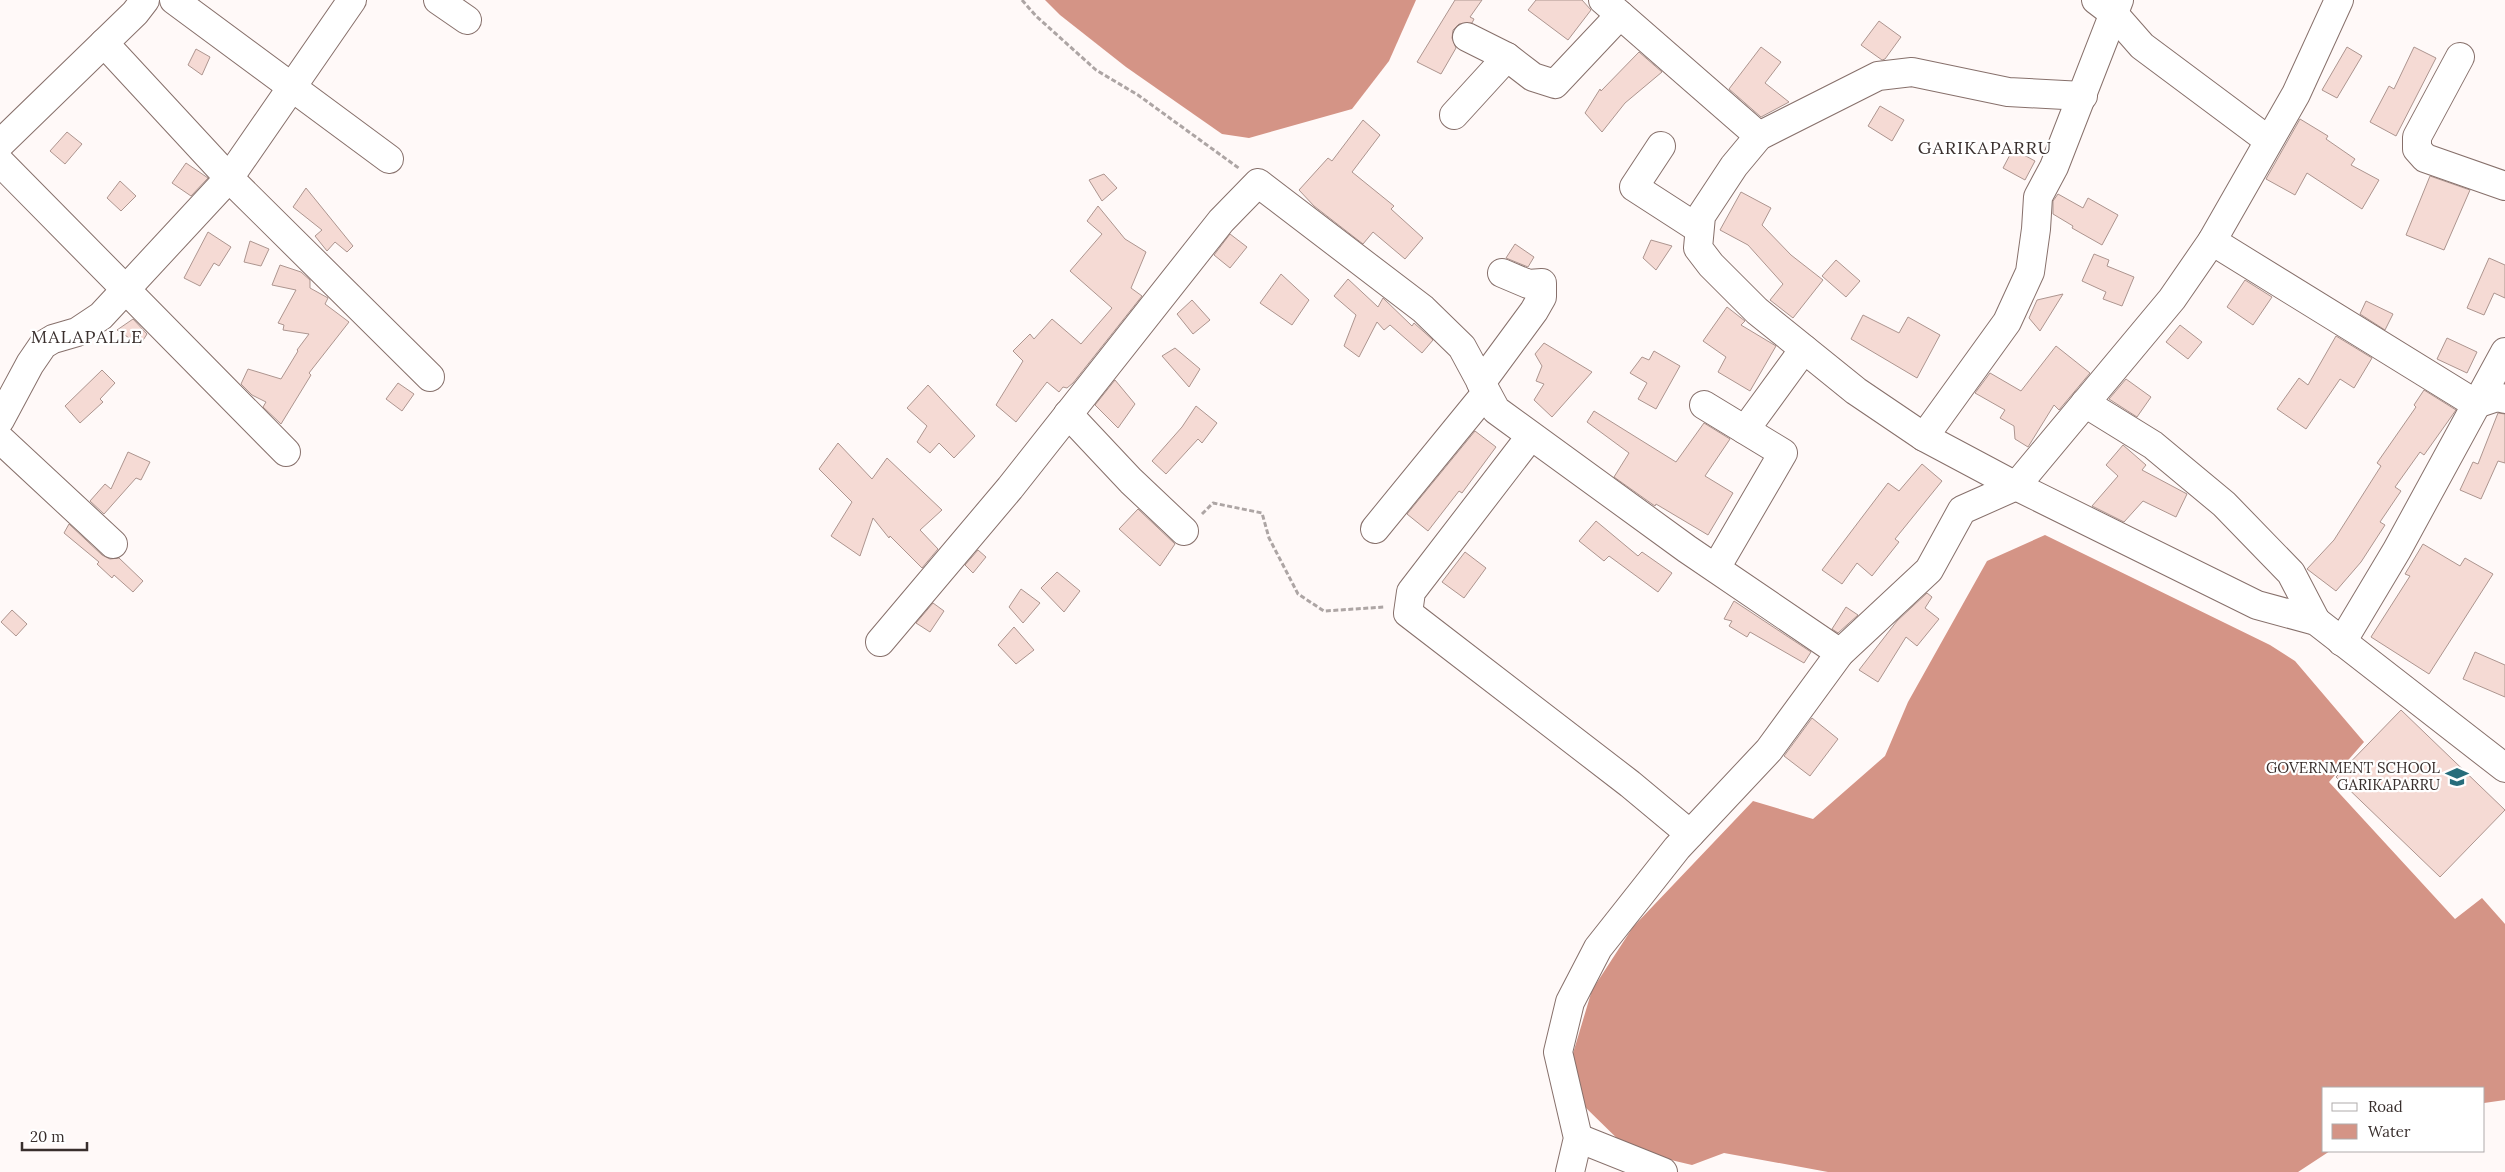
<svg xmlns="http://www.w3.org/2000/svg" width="2505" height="1172" font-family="Lora,serif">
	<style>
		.water { fill: #d49486 }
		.building { fill: #f5dad4; stroke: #ad958f }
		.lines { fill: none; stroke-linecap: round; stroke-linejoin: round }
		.minor-casing { stroke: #87706b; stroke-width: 30 }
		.path { stroke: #ada5a4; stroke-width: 3; stroke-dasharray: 5 2.5; stroke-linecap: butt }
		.minor { stroke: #fff; stroke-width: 28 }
		.labels { text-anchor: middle; stroke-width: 4.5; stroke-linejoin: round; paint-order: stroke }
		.poi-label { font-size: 15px; fill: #382e2c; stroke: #fff; text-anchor: end }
		.quarter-label { font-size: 18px; letter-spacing: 1px; fill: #382e2c; stroke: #fff }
	</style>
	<rect width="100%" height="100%" fill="#fff9f8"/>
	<g class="water">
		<polygon points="1045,0 1416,0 1389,61 1352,109 1249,138 1222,134 1126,67 1060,15"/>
		<polygon points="2045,535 2270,645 2295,661 2364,742 2329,782 2455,919 2482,898 2505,924 2505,1100 2484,1103 2484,1088 2324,1088 2324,1151 2330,1151 2298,1172 1828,1172 1724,1153 1692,1165 1629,1150 1584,1106 1571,1060 1592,990 1633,927 1753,801 1813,819 1885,756 1908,702 1987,561"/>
	</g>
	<g class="building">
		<polygon points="1455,0 1482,0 1470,17 1474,19 1472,23 1459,24 1453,30 1452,38 1456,48 1441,74 1417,62"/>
		<polygon points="1536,0 1582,0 1591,10 1568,40 1528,10"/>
		<polygon points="1879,21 1901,37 1885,59 1882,60 1861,45"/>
		<polygon points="1761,47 1781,62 1765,83 1789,102 1761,117 1729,89"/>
		<polygon points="2347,47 2362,56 2337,98 2322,90"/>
		<polygon points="2414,47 2436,58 2396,136 2370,122 2389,86 2394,89"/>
		<polygon points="196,49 210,57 202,75 188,65"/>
		<polygon points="1639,52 1662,72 1625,103 1602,132 1585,113 1600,89 1601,91"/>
		<polygon points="1880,106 1904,120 1892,141 1868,126"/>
		<polygon points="2300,119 2328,136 2326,139 2355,159 2351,165 2379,180 2362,209 2307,173 2295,195 2266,179"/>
		<polygon points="1363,120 1380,135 1352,172 1394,206 1391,209 1423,238 1405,259 1373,232 1363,244 1314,206 1299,190 1328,158 1332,161"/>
		<polygon points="67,132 82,144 65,164 50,151"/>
		<polygon points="2013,149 2035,161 2025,180 2003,168"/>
		<polygon points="186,163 208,178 191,196 172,183"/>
		<polygon points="1104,174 1117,188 1102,201 1089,180"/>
		<polygon points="2430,176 2470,190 2444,250 2406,235"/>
		<polygon points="120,181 136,196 121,211 107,198"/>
		<polygon points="306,188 353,246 347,252 335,242 327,251 315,236 322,230 293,207"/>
		<polygon points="1741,192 1771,208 1762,225 1791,255 1823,280 1793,318 1770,300 1783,284 1748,245 1720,230"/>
		<polygon points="2058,194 2083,208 2088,198 2118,215 2102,245 2072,228 2073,226 2053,214 2053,201"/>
		<polygon points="1098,206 1125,239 1146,252 1131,288 1142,296 1073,383 1067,388 1063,387 1059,392 1047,382 1016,422 996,405 1023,361 1013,351 1030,334 1034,339 1052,319 1081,344 1112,308 1070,271 1102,234 1087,221"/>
		<polygon points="208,232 231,247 219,266 214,263 200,286 184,278"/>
		<polygon points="1230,234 1247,247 1230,268 1214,255"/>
		<polygon points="1651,240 1672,246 1656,270 1643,258"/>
		<polygon points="250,241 269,249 261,266 244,262"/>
		<polygon points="1515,244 1534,257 1528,267 1506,258"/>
		<polygon points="2094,254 2109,260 2107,266 2134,277 2122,306 2103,299 2106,292 2082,281"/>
		<polygon points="2489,258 2505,265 2505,298 2494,293 2484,315 2467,308"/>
		<polygon points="1836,260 1860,281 1846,297 1822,276"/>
		<polygon points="280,265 301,272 310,280 310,288 328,298 325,304 349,322 309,373 311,375 281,424 263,407 266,402 252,395 241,384 248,369 281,379 298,351 297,350 309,334 283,330 284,325 278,323 296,290 272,285"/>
		<polygon points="1281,274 1309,300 1292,325 1260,303"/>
		<polygon points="1348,279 1378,307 1383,298 1412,326 1414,323 1433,340 1422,353 1390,325 1384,330 1377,322 1359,357 1344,346 1356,315 1334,296"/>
		<polygon points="2245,280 2272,297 2253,325 2227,307"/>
		<polygon points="2063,294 2040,331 2029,318 2037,300"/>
		<polygon points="1192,300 1210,320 1193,334 1177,314"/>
		<polygon points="2366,301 2393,314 2385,330 2360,314"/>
		<polygon points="1727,307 1745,321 1741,325 1776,346 1750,391 1718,372 1726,357 1703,341"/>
		<polygon points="1863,315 1899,333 1908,317 1940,335 1917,378 1851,339"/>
		<polygon points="133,319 147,334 140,345 117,330"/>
		<polygon points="2180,325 2202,342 2188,359 2166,342"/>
		<polygon points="2336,336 2372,358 2354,388 2340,379 2306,429 2277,409 2299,378 2308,385"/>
		<polygon points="2447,338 2477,352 2467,373 2437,359"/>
		<polygon points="1544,343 1592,372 1552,417 1534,400 1544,384 1536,381 1542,366 1535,354"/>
		<polygon points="2056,346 2090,373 2059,410 2054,405 2028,447 2015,439 2014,426 2000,418 2005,410 1975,393 1990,373 2021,391"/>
		<polygon points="1175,348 1200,369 1189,387 1162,356"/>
		<polygon points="1654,351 1680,366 1656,409 1638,399 1647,383 1630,373 1642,357 1649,360"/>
		<polygon points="102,370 115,383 100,399 103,402 80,423 65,406"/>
		<polygon points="2126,379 2151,397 2137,417 2109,399"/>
		<polygon points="1115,380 1135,404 1118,428 1095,405"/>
		<polygon points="398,383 414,394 402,411 386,399"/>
		<polygon points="928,385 975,436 954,458 939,443 930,453 917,442 927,426 907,408"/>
		<polygon points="2424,390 2456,410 2424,455 2420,452 2395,487 2401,491 2380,522 2385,525 2361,562 2336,591 2307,569 2334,540 2381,466 2377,463 2416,407 2414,405"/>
		<polygon points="1196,406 1217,423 1202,443 1198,439 1166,474 1152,461 1182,427"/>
		<polygon points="1594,411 1676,462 1704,423 1730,439 1705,476 1733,493 1708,535 1656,504 1655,506 1652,504 1614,477 1629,453 1587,422"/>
		<polygon points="2498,413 2505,414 2505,463 2498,461 2481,499 2460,490 2473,462 2478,464"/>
		<polygon points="1475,431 1496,447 1462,493 1459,491 1428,531 1407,514"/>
		<polygon points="838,443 872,479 887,458 942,510 920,530 938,549 922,568 890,536 889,538 873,518 860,556 831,536 852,502 819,469"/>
		<polygon points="2123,445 2146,465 2142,470 2187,494 2176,517 2143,501 2124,522 2092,506 2118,476 2106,465"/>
		<polygon points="128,452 150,462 141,480 136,478 104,514 90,501 105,484 111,489"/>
		<polygon points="1922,464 1942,481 1895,539 1899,542 1872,576 1857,563 1842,584 1822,570 1888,483 1899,491"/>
		<polygon points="1138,509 1175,544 1160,566 1119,529"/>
		<polygon points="1596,521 1638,556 1642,552 1672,573 1658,592 1609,556 1604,561 1579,541"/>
		<polygon points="69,524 102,555 110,559 119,558 143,581 133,592 114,575 112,578 97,564 99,562 64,533"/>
		<polygon points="2423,544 2460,566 2465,558 2493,574 2429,674 2371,637 2410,576 2405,574"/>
		<polygon points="978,550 986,557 973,573 965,565"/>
		<polygon points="1465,552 1486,568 1464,598 1442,582"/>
		<polygon points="1057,572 1080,591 1064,612 1041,588"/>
		<polygon points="1021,589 1040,603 1023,623 1009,607"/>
		<polygon points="1927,593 1932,597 1925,608 1939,619 1917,646 1906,637 1878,682 1859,670 1897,621"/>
		<polygon points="1734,601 1811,652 1804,663 1750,632 1747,637 1729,626 1732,621 1724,619"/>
		<polygon points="933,603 944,611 930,632 916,623"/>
		<polygon points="1846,607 1858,615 1838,633 1832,629"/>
		<polygon points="12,610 27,624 16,636 1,622"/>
		<polygon points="1014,627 1034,650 1016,664 998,645"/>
		<polygon points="2475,652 2505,665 2505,697 2463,679"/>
		<polygon points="2401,710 2505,810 2440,877 2336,777"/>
		<polygon points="1812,718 1838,739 1810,776 1784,756"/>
	</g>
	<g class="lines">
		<defs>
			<g id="minor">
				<polyline points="174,0 389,159"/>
				<polyline points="438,0 467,20"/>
				<polyline points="1603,0 1759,136"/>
				<polyline points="2096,0 2113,13 2142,46 2268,140"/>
				<polyline points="1467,37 1507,57 1533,77 1555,84 1620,15"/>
				<polyline points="104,43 229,178 430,377"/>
				<polyline points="2460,57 2417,137 2417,149 2425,158 2505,186"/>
				<polyline points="2083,96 2008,92 1912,72 1878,76 1759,136 1734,166 1701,216 1698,248 1711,265 1757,311 1856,391 1924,437 2016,486 2257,605 2316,621 2505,768"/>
				<polyline points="1454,115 1507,57"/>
				<polyline points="0,144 135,13 145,0"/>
				<polyline points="1661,146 1634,187 1699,229"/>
				<polyline points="0,162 286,452"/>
				<polyline points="2212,241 2476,404 2497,397 2505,399"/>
				<polyline points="1481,383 1534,311 1542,297 1542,283 1528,284 1502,273"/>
				<polyline points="2085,403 2153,445 2224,504 2291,573 2316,621"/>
				<polyline points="1704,405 1783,453 1716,568"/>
				<polyline points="1068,414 1131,481 1184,531"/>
				<polyline points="0,420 30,364 43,345 53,339 77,332 101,316 229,178 352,0"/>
				<polyline points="1745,430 1804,349"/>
				<polyline points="1530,437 1411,592 1408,613 1630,784 1690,834"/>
				<polyline points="1924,437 2007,322 2030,272 2036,229 2038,197 2054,167 2119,0"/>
				<polyline points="0,439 113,544"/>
				<polyline points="1375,529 1486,393"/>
				<polyline points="880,642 1010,488 1221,221 1258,183 1423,309 1462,347 1496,410 1687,549 1840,653"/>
				<polyline points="2342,642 2397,550 2505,352"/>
				<polyline points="1578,1138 1663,1172"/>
				<polyline points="1570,1172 1578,1138 1558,1052 1570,1002 1598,948 1677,848 1769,750 1840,653 1929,570 1962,510 2016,486 2172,299 2212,241 2296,94 2339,0"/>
			</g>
		</defs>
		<use href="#minor" class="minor-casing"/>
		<g class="path">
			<polyline points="1022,0 1036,16 1096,70 1138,95 1240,169"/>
			<polyline points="1202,514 1213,503 1262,513 1269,538 1298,594 1324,611 1385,607"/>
		</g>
		<use href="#minor" class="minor"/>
	</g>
	<defs>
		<symbol id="school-bare" viewBox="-9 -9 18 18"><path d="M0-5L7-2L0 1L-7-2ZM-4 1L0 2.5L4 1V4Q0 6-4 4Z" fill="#266d7b" stroke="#fff" stroke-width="2.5" paint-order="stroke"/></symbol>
	</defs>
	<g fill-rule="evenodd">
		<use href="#school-bare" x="2441" y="761" width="32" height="32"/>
	</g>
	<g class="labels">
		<g class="poi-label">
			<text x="2440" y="773">GOVERNMENT SCHOOL<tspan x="2440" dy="17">GARIKAPARRU</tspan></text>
		</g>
		<g class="quarter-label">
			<text x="1985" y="154">GARIKAPARRU</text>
			<text x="87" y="343">MALAPALLE</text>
		</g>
	</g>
	<rect x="2322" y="1087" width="162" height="65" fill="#ffffff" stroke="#afabab"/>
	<rect x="2332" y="1103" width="25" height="8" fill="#ffffff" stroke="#afabab"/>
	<text x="2368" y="1112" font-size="15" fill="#382e2c">Road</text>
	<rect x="2332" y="1124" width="25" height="15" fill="#d49486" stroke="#afabab"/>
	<text x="2368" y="1137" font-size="15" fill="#382e2c">Water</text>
	<path d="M22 1142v8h65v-8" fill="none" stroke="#382e2c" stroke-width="2.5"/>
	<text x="30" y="1142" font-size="15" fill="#382e2c" stroke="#ffffff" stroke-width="4" paint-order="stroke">20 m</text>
</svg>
